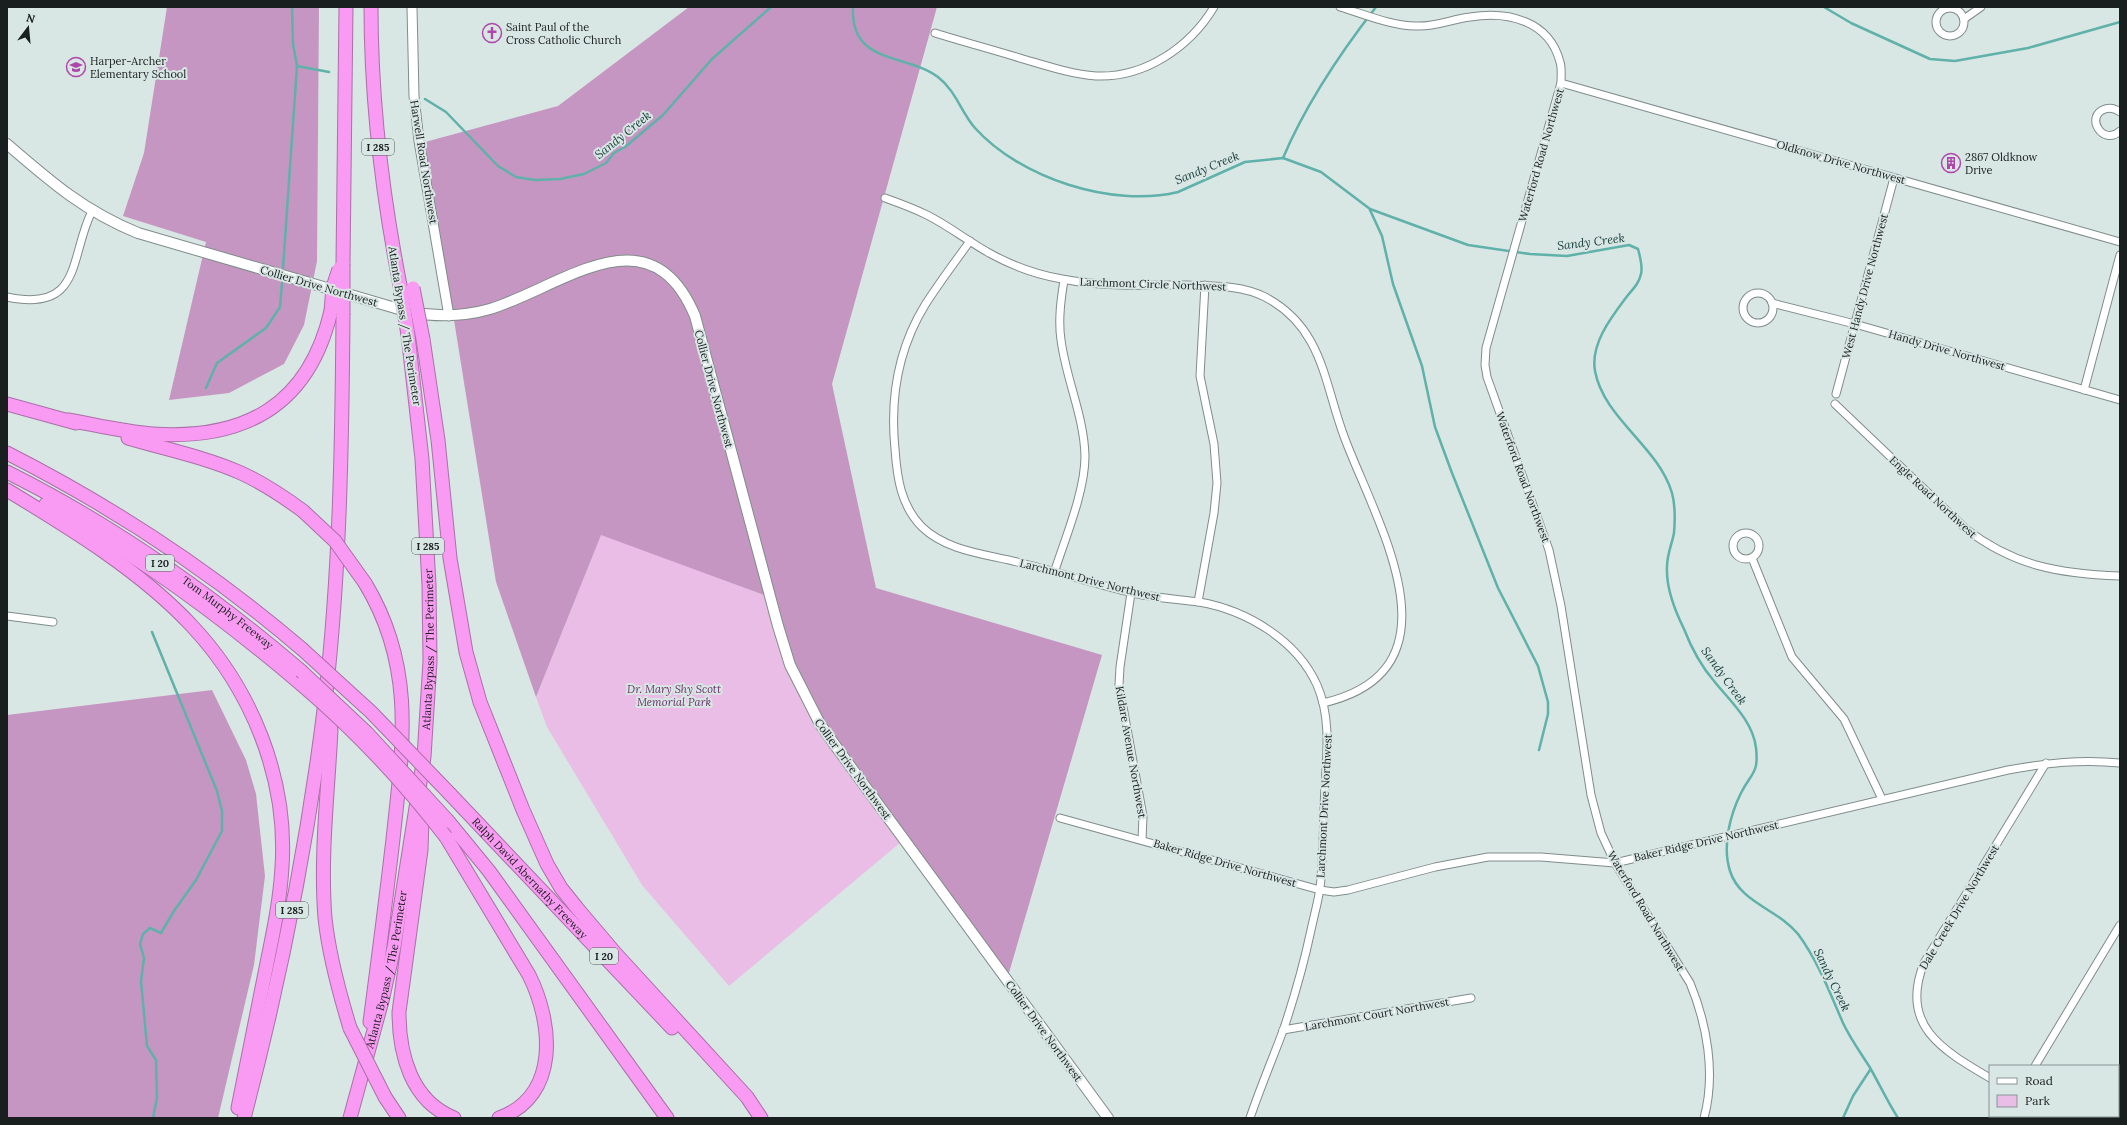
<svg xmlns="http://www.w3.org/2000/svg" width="2127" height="1125" font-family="Lora,serif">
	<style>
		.green { fill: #e9bde5 }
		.forest { fill: #c696c2 }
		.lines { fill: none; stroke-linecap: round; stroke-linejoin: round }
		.stream { stroke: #5fb1a9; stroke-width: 2.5 }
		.minor-casing { stroke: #808c8b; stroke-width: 9 }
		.tertiary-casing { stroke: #808c8b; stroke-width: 11 }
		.secondary-casing { stroke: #808c8b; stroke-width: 12 }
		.motorway-casing { stroke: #ab6fa8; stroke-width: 15 }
		.minor { stroke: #fff; stroke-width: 7 }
		.tertiary { stroke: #fff; stroke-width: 9 }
		.secondary { stroke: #fff; stroke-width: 10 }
		.motorway { stroke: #f99bf2; stroke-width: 13 }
		.motorway-bridge-casing { stroke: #ab6fa8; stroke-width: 15; stroke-linecap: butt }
		.motorway-bridge { stroke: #f99bf2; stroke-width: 13 }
		.labels { text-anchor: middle; stroke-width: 4; stroke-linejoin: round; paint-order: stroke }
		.shield { fill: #d8e6e4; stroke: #525a59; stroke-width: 1 }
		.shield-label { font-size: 10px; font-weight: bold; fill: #191e1e }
		.poi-label { font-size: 11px; fill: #191e1e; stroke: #d8e6e4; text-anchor: start }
		.street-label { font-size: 11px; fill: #191e1e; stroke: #d8e6e4 }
		.park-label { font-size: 11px; font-style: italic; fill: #6a3067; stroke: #d8e6e4 }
		.water-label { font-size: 12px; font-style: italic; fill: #153c39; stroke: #d8e6e4 }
	</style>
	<rect width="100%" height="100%" fill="#d8e6e4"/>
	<polygon class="green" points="601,534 772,598 901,842 729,986 642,885 547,727 536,697"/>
	<g class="forest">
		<polygon points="167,7 319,7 317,261 304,325 284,364 229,393 169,400 206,242 123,216 144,153"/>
		<polygon points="689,7 937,7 832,384 876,588 1102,655 1006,983 818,727 772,598 601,535 536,697 496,582 454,320 429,202 425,142 558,106"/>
		<polygon points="212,690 246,760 256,794 265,876 254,965 218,1118 7,1118 7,715"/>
	</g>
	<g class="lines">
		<g class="stream">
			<path d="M853,7C850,65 906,53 938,77C956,91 961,112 975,128C1020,178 1112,208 1178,192L1245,162L1283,158L1321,172L1370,209L1468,245L1530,254L1567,256L1629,245L1638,249C1640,257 1643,266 1641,274C1639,283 1634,288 1628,295C1613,315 1590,343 1595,371C1604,419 1658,446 1672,493C1675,504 1675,521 1674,533C1672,544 1667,554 1667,567C1666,587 1675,611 1684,629C1691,647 1701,666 1714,681C1730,701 1753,721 1756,748C1759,774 1751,773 1741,793C1730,815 1722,846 1730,871C1740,903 1778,909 1798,934C1818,961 1830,993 1843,1023C1850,1038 1860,1052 1869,1066C1879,1083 1887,1101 1898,1118"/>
			<polyline points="1824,7 1851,23 1930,59 1955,61 2028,48 2120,22"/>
			<polyline points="297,66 329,72"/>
			<polyline points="425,99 446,112 498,166 516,177 535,180 560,179 584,174 606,163 614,153 625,147 663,115 712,59 771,7"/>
			<path d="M1283,158C1305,106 1341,52 1376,7"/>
			<polyline points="1370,210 1382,236 1393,284 1422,366 1435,427 1452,473 1498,588 1538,666 1548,702 1548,714 1539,750"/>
			<polyline points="283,268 297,66 293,44 292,7"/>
			<polyline points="206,388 217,363 266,328 280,307 282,283"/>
			<polyline points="152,632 217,791 222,811 222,831 196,880 174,911 161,933 150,928 143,934 140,944 144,958 141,981 147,1046 156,1060 157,1098 153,1118"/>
			<polyline points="1843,1118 1853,1096 1870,1070"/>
		</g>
		<defs>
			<g id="minor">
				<path d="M1340,7C1364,14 1391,26 1416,26C1435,27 1452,19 1470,17C1507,11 1549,20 1560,62C1562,68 1561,76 1561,83L1486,348L1485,365L1487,377L1549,550L1561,606L1591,795L1601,833L1615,863L1690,983C1707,1024 1716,1074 1704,1118"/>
				<circle cx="1950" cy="22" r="14"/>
				<polyline points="1964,19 1981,7"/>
				<path d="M935,33C964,42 994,50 1023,59C1047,66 1071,74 1096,76C1145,78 1190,47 1214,7"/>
				<polyline points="1561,83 2120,242"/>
				<path d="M2120,112C2116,109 2111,107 2105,109C2084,116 2103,147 2120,131"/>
				<path d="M885,198C899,203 913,208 927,215C949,226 969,242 991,254C1013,266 1038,275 1062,279C1103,287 1146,285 1187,285C1213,286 1241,285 1265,297C1324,328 1324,385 1345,439C1377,524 1466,670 1323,703"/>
				<path d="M970,241C955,262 939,283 925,305C898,349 890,399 895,449C897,478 901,506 922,527C947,551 985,554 1017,562C1056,571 1094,584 1133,593C1155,598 1177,599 1199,602C1246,610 1297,640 1317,685C1331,717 1327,752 1325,786C1323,820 1324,855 1320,888C1318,902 1314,916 1311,930C1304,963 1295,995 1284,1028C1273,1058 1260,1088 1250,1118"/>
				<circle cx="1758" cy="308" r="15"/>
				<path d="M7,297C83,313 69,257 92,211"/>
				<polyline points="1772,303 1855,324 2120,400"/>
				<polyline points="2084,390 2120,255"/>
				<polyline points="1836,394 1894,178"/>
				<path d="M1835,404L1966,529C2014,566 2060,574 2120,576"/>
				<circle cx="1746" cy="546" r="13"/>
				<polyline points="1752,558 1792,657 1844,719 1882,799"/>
				<path d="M1055,570C1066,536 1085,491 1085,456C1084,416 1066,379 1061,340C1058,320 1061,299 1064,280"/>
				<polyline points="1131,593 1120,667 1119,685 1143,816 1142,840"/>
				<polyline points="1198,602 1214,513 1217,483 1214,444 1200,376 1205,285"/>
				<polyline points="7,616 53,622"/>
				<path d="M1060,818L1320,890L1334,892L1348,890L1435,867L1488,857H1541L1615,863L2008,770C2046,763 2081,759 2120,763"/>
				<polyline points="1283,1030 1471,998"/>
				<polyline points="2035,1066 2120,925"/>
				<path d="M1990,1078C1942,1050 1899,1025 1924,963L2046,763"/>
				<polyline points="2050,1116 2053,1118"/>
			</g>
			<polyline id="tertiary" points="412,7 414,96 419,141 449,316"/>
			<path id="secondary" d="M7,144C51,182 84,211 138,233L409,312C437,317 462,317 490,309C562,287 650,208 695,316L778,626L790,665L820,724L837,748L1108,1118"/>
			<g id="motorway">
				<path d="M371,7C371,101 382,193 400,285"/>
				<polyline points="343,264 346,7"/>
				<polyline points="423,339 438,440 450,558 466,652 480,702 523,810 547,864 561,888 577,908 616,954 747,1097 761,1118"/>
				<polyline points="7,404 76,423"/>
				<path d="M68,420C96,425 124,432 153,434C246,440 309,405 331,311"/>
				<path d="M128,438C165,449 205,457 241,473C263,483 284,497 303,511"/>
				<path d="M7,453C113,507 211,571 302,649"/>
				<path id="s1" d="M7,472C113,525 211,594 301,671"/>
				<path d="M7,490C70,528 142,572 192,626C252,690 288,779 282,867C280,903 272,938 265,973C256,1018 247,1063 238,1108"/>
				<path d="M46,504C137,554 221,616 301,684"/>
				<path d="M365,583C416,667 403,746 393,839C386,900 378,961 370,1022"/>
				<path d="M327,709L331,730C328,792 320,856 325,918C329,956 339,992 350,1028"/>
				<path id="s2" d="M450,794L672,1028"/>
				<path d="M422,819L421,850L399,1012C399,1054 411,1101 454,1118"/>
				<polyline points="448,821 489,871 667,1118"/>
				<path d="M446,837L529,975C553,1023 560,1096 499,1118"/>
				<polyline points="385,1097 399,1118"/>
				<path d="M244,1118C280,981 308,842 325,702C340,573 342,444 343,315"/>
				<path id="s3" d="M350,1118L382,1001L394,947L424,757L430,661L429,585L422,459L408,335"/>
			</g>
		</defs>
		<use href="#minor" class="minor-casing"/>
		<use href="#tertiary" class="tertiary-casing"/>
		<use href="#secondary" class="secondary-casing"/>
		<use href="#motorway" class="motorway-casing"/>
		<use href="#minor" class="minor"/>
		<use href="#tertiary" class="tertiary"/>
		<use href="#secondary" class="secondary"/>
		<use href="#motorway" class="motorway"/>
		<defs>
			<g id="motorway-bridge">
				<polyline points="343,264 343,315"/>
				<polyline points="400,285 408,335"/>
				<polyline points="413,288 423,339"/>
				<polyline points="331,311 333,287 339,269"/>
				<polyline points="303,511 335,541 365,583"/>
				<polyline points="302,649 371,712 450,794"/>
				<polyline points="301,671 367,733 448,821"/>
				<path d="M301,684C354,729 403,781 446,837"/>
				<polyline points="350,1028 385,1097"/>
			</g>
		</defs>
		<use href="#motorway-bridge" class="motorway-bridge-casing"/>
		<use href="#motorway-bridge" class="motorway-bridge"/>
	</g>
	<defs>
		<symbol id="church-ring" viewBox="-11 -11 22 22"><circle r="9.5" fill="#d8e6e4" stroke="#af47aa" stroke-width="1.5"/><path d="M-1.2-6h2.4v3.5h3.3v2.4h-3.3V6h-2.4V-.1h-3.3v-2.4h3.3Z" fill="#af47aa"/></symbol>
		<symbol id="school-ring" viewBox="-11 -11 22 22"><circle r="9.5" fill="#d8e6e4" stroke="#af47aa" stroke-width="1.5"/><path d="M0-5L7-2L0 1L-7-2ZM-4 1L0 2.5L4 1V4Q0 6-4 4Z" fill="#af47aa"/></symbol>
		<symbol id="building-ring" viewBox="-11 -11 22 22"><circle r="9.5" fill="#d8e6e4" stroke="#af47aa" stroke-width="1.5"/><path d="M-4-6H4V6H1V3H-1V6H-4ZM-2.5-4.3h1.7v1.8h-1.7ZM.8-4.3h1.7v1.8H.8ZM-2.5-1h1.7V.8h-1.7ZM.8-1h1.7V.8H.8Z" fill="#af47aa"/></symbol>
	</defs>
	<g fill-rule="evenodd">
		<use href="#church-ring" x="481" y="22" width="22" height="22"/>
		<use href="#school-ring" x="65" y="56" width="22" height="22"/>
		<use href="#building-ring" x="1940" y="152" width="22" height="22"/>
	</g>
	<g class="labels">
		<g class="shield">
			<rect x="362" y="139" width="32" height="16" rx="3"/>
			<rect x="412" y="538" width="32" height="16" rx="3"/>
			<rect x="146" y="555" width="28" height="16" rx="3"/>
			<rect x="276" y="902" width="32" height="16" rx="3"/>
			<rect x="590" y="948" width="28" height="16" rx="3"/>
		</g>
		<g class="shield-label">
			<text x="378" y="151">I 285</text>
			<text x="428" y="550">I 285</text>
			<text x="160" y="567">I 20</text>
			<text x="292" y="914">I 285</text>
			<text x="604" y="960">I 20</text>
		</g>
		<g class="poi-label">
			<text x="506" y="31">Saint Paul of the<tspan x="506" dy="13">Cross Catholic Church</tspan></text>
			<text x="90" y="65">Harper-Archer<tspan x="90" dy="13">Elementary School</tspan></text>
			<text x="1965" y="161">2867 Oldknow<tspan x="1965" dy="13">Drive</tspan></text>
		</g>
		<g class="street-label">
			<text transform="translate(1541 155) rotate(-74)" y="4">Waterford Road Northwest</text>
			<text transform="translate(424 162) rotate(81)" y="4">Harwell Road Northwest</text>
			<text transform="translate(1841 162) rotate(16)" y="4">Oldknow Drive Northwest</text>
			<text transform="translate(1153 284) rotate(2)" y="4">Larchmont Circle Northwest</text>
			<text transform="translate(319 286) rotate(16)" y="4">Collier Drive Northwest</text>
			<text transform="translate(1865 286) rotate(-75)" y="4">West Handy Drive Northwest</text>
			<text transform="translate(405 326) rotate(81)" y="4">Atlanta Bypass / The Perimeter</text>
			<text transform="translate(1947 350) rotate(16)" y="4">Handy Drive Northwest</text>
			<text transform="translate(714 389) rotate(75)" y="4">Collier Drive Northwest</text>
			<text transform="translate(1523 477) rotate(70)" y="4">Waterford Road Northwest</text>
			<text transform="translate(1933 497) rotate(43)" y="4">Engle Road Northwest</text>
			<text transform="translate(1090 580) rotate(14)" y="4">Larchmont Drive Northwest</text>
			<text dy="4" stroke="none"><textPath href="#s1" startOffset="262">Tom Murphy Freeway</textPath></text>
			<text dy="4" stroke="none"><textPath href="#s3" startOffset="477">Atlanta Bypass / The Perimeter</textPath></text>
			<text transform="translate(1131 752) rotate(80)" y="4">Kildare Avenue Northwest</text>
			<text transform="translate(853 769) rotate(54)" y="4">Collier Drive Northwest</text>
			<text transform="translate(1324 806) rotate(-87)" y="4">Larchmont Drive Northwest</text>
			<text transform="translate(1706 841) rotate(-13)" y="4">Baker Ridge Drive Northwest</text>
			<text transform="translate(1225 863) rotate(16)" y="4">Baker Ridge Drive Northwest</text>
			<text dy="4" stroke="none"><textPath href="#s2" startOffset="116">Ralph David Abernathy Freeway</textPath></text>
			<text transform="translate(1959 907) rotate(-59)" y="4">Dale Creek Drive Northwest</text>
			<text transform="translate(1646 911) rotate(59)" y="4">Waterford Road Northwest</text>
			<text dy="4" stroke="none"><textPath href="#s3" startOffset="153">Atlanta Bypass / The Perimeter</textPath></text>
			<text transform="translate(1377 1014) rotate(-10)" y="4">Larchmont Court Northwest</text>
			<text transform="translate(1044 1031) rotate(54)" y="4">Collier Drive Northwest</text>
		</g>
		<g class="park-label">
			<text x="674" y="693">Dr. Mary Shy Scott<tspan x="674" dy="13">Memorial Park</tspan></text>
		</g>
		<g class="water-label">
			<text transform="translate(623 135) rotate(-39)" y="4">Sandy Creek</text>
			<text transform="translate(1207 168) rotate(-22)" y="4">Sandy Creek</text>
			<text transform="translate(1591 242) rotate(-7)" y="4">Sandy Creek</text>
			<text transform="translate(1724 676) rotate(54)" y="4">Sandy Creek</text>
			<text transform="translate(1832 980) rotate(64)" y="4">Sandy Creek</text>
		</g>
	</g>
	<rect width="2127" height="1125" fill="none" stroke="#191e1e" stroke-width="16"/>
	<rect x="1989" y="1065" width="130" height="52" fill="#d8e6e4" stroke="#8c9695"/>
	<rect x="1997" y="1078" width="20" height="6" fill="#ffffff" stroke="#8c9695"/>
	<text x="2025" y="1085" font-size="12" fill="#191e1e">Road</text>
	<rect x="1997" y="1095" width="20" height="12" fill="#e9bde5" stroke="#8c9695"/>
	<text x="2025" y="1105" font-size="12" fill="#191e1e">Park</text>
	<g transform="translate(28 28) rotate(16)" stroke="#d8e6e4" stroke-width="3" paint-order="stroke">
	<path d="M0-3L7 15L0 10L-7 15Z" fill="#191e1e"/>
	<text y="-6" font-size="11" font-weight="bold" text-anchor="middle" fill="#191e1e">N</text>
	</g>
</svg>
